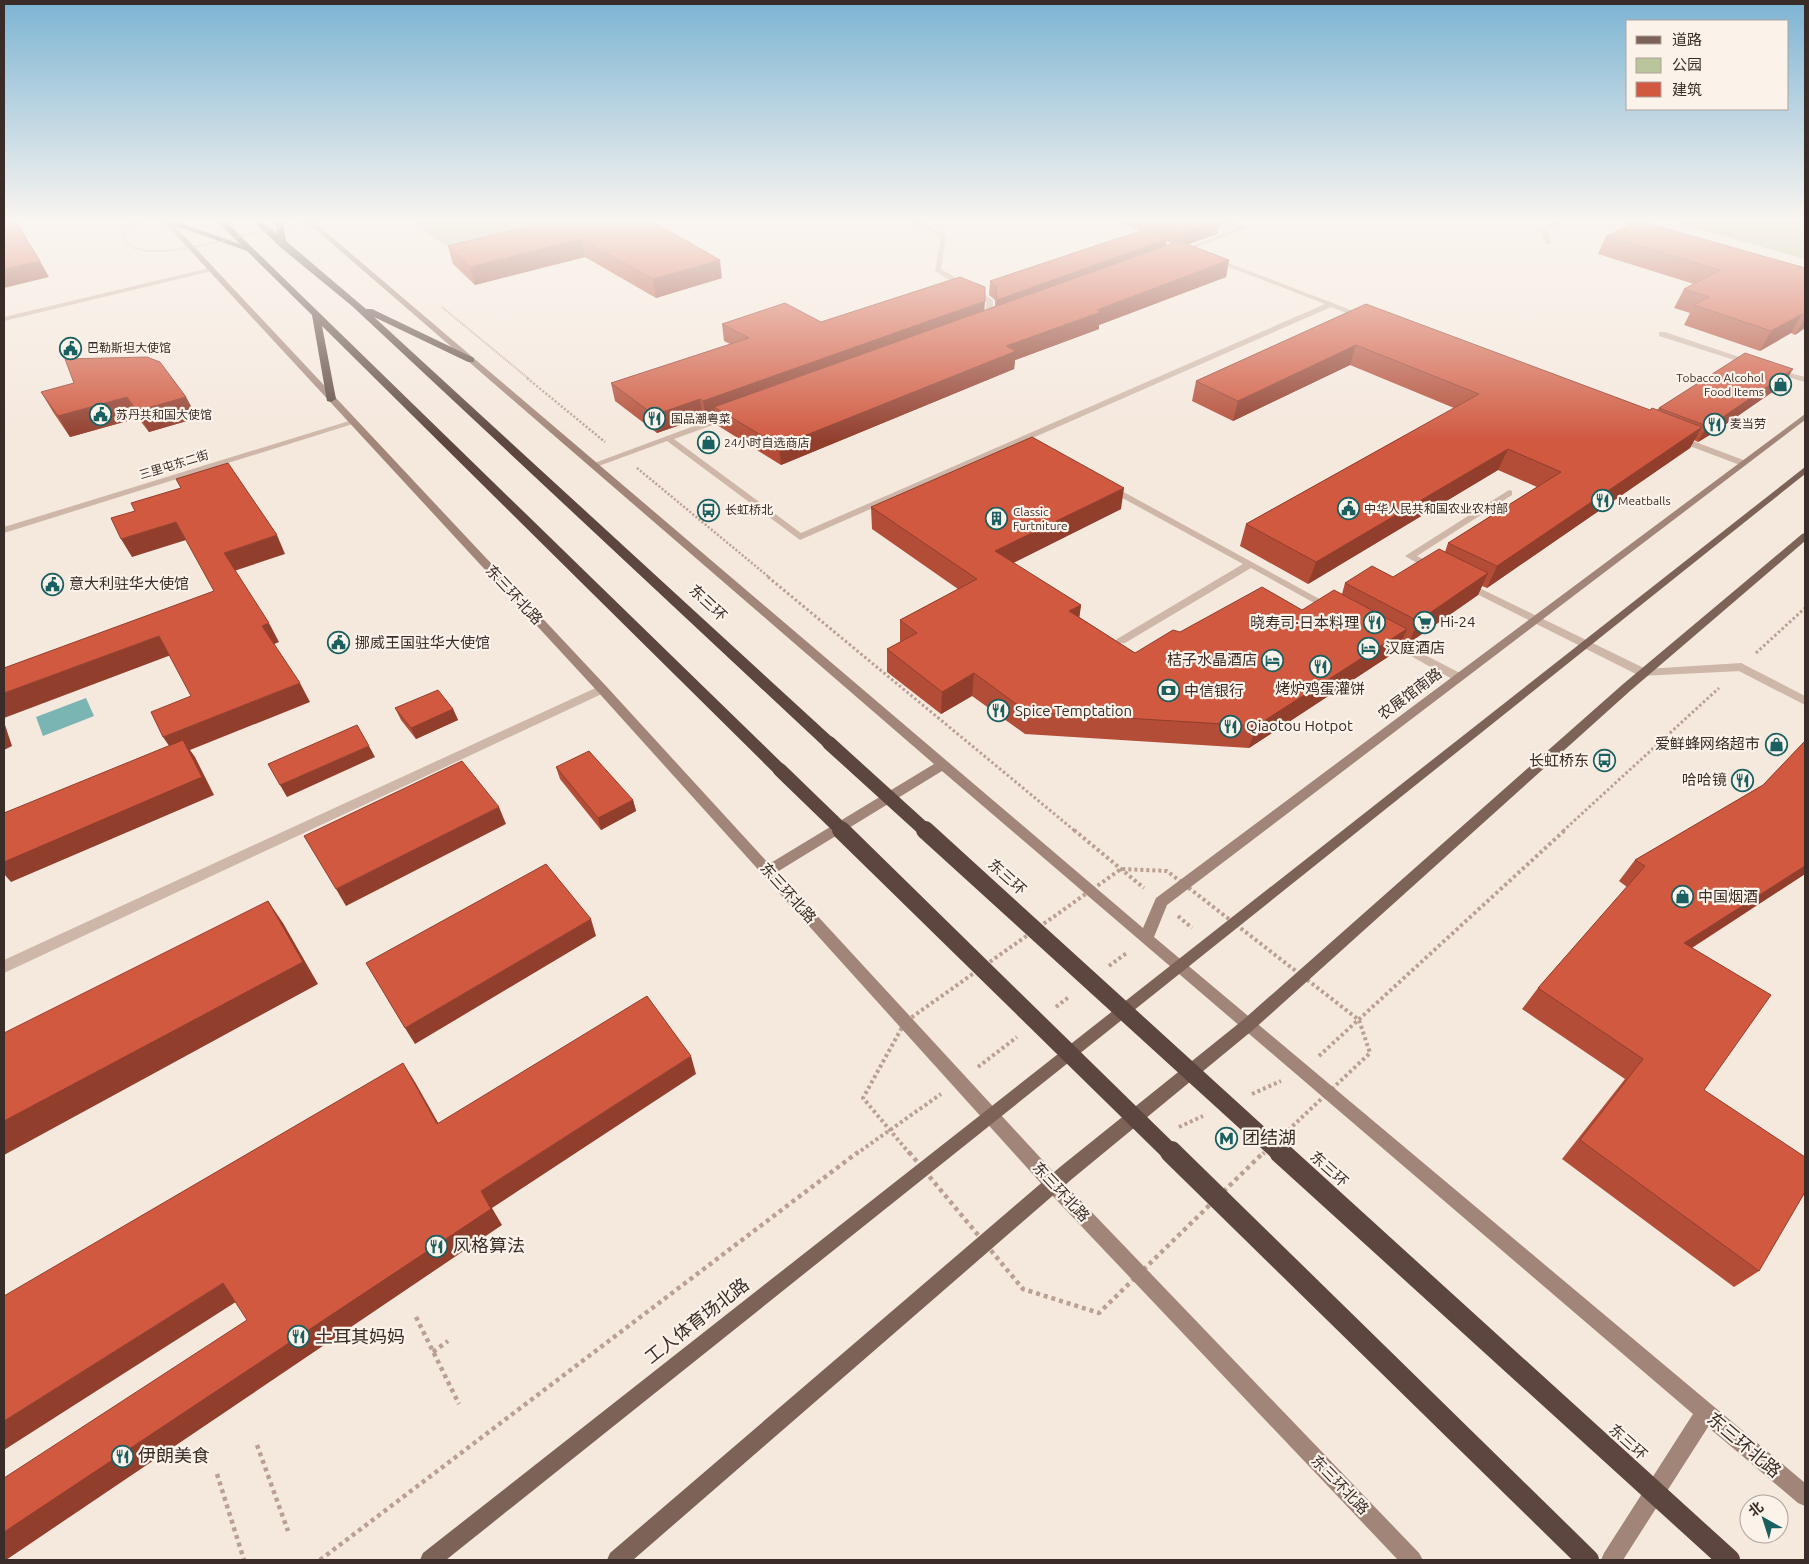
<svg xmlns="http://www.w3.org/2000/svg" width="1809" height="1564" font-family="Ubuntu,'Noto Sans SC',sans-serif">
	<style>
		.green { fill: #bac59c }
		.water { fill: #7ab4b3 }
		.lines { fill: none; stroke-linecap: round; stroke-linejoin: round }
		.path-far4 { stroke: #baa092; stroke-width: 2; stroke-dasharray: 1 1; stroke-linecap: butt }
		.path-far3 { stroke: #baa092; stroke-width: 2.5; stroke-dasharray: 2 2; stroke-linecap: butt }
		.path-far2 { stroke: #baa092; stroke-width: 3; stroke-dasharray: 2.5 2.5; stroke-linecap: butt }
		.path-far1 { stroke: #baa092; stroke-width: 4; stroke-dasharray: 3 3; stroke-linecap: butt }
		.path { stroke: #baa092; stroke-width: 4.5; stroke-dasharray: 4 4; stroke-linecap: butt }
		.lane { fill: #ceb7a8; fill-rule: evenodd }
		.street { fill: #ceb7a8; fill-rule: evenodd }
		.secondary { fill: #a28579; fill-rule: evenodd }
		.primary { fill: #7d6258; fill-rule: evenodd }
		.highway { fill: #5c463f; fill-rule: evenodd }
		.path-bridge { stroke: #baa092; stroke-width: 2; stroke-dasharray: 1 1; stroke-linecap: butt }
		.highway-bridge-far2 { stroke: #5c463f; stroke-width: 14 }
		.highway-bridge-far1 { stroke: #5c463f; stroke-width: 18 }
		.highway-bridge { stroke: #5c463f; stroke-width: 22 }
		.wall { fill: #b34d37; fill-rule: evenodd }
		.shaded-wall { fill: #923e2d }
		.building { fill: #d05940; stroke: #923e2d }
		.labels { text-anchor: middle; stroke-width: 4.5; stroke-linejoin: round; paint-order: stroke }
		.far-poi-label { font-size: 12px; fill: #3a2d29; stroke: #fbf2ea; text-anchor: start }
		.far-street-label { font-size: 12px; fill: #3a2d29; stroke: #fbf2ea }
		.poi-label { font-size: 15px; fill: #3a2d29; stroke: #fbf2ea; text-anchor: start }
		.street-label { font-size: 15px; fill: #3a2d29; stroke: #fbf2ea }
		.near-poi-label { font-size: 18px; fill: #3a2d29; stroke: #fbf2ea; text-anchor: start }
		.near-street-label { font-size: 18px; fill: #3a2d29; stroke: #fbf2ea }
	</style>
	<rect width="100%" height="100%" fill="#f5e8dd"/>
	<g class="green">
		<polygon points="412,222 561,222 452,250"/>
		<polygon points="1673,222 1805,222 1805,259"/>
	</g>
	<polygon class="water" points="86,698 94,716 43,736 36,717"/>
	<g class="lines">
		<g class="path-far4">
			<polyline points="132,224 142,222"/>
			<polyline points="442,307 529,379"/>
		</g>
		<g class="path-far3">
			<polyline points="527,378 605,442"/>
			<polyline points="637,468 770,578"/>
		</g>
		<g class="path-far2">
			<polyline points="768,577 1075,831"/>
			<polyline points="1756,653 1805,608"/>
			<polyline points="1563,831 1719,688"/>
		</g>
		<g class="path-far1">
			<polyline points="1074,830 1144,888"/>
			<polyline points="1178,916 1192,928"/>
			<polyline points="1109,966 1128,952"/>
			<polyline points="1056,1007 1070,996"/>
			<polyline points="1319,1056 1565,830"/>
			<polyline points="978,1067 1017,1037"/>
			<polyline points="1252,1094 1281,1081"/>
			<polyline points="1179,1127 1203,1116"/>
			<polyline points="856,1154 941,1094"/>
			<polyline points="910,1154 863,1098 905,1022 1121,869 1167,871 1359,1020 1370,1053 1263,1154"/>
		</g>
		<g class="path">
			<polyline points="909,1152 1023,1289 1099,1313 1264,1152"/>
			<polyline points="416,1317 459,1404"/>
			<polyline points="433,1352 448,1341"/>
			<polyline points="257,1445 288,1531"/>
			<polyline points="217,1474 244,1560"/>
			<polyline points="320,1560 858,1152"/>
		</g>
		<g class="lane">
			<polygon points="1659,332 1665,332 1757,363 1750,365 1659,336"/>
			<polygon points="1771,368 1805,377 1805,382 1771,372"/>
			<polygon points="1109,484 1336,608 1335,610 1327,610 1251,568 1125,643 1117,643 1116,641 1117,639 1243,564 1106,489 1106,485"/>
			<polygon points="1509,490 1512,491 1512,495 1417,556 1437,566 1437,570 1429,570 1405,556"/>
			<polygon points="1465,581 1646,669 1741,663 1747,667 1741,671 1640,676 1461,586 1460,584 1461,582"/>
			<polygon points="1386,635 1462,674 1464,677 1462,680 1454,680 1382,640 1381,638 1382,636"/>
		</g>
		<g class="street">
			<polygon points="912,222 920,222 946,235 941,269 993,300 993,323 986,321 986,303 935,271 941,237"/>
			<polygon points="1223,222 1233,222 1247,228 1181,253 1176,252 1238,228"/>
			<polygon points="1553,222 1561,222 1547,230 1551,244 1546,245 1541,229"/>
			<polygon points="1621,222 1630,222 1648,231 1643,232"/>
			<polygon points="1211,258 1215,258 1369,317 1362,319 1331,307 800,540 667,441 596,467 590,467 589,465 729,413 735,413 735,417 674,439 801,533 1325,304 1211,260"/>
			<polygon points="210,268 212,269 212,271 4,321 4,317"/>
			<polygon points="349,421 356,423 4,533 4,527"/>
			<polygon points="1677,435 1746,461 1747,463 1746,465 1740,465 1674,440 1673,438"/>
			<polygon points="1741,663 1805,696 1805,705 1737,670 1735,667"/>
			<polygon points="602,685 608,689 606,692 4,973 4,960"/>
		</g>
		<polygon class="secondary" points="164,222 171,222 606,686 769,864 934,764 307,222 314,222 1143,928 1156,898 1805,414 1805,420 1167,905 1154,937 1805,1483 1805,1506 1798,1503 1708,1427 1623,1560 1601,1560 1604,1553 1693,1414 942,771 777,872 1059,1178 1419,1553 1423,1560 1398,1560 1047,1190 598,692"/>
		<g class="primary">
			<polygon points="1805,467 1805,474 446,1560 420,1560 423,1553"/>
			<polygon points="1805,533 1805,541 1630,691 1253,1030 1072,1179 633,1560 607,1560 610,1553 1060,1167 1243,1020 1622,685 1802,534"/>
		</g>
		<g class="highway">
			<polygon points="165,222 177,222 240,244 218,222 226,222 785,766 787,770 785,774 780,775 775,774 322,326 336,399 331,402 327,401 312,315 247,251"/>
			<polygon points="254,222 263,222 277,234 275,222 283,222 286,241 366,309 372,309 474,358 474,362 468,362 374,317 834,739 836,743 834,747 824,747 352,306 279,246"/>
		</g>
		<polyline class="path-bridge" points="132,224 124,236 125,242 134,248 146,251 165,251 205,245 304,222"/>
		<g class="highway-bridge-far2">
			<polyline points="829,743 926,831"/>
			<polyline points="780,770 843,831"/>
		</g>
		<g class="highway-bridge-far1">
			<polyline points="841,830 1172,1154"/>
			<polyline points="925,830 1281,1154"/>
		</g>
		<g class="highway-bridge">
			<polyline points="1171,1152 1588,1560"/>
			<polyline points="1280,1152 1729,1560"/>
		</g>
	</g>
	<g class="wall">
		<polygon points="547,222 722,278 656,298 585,257 475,285 453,264 448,246"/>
		<path d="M1118,222H1220L1217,234L1188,244L1229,260L1226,277L1099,325V329L1015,360L1014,369L781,465L717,425L715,415L706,419L703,417L657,433L615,401L611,383L730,344L724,341L722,324L821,322L985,310L995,306V300L989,295L990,281L1141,231ZM1166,241L1172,243L1166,246Z"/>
		<polygon points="1606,236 1805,268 1805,328 1795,335 1791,333 1760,351 1684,325 1690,313 1674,308 1684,289 1694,284 1598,254"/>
		<polygon points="1366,304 1650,410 1657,410 1659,408 1784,384 1713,433 1698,442 1694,440 1690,448 1487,588 1482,586 1478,595 1409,643 1402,640 1397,651 1249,748 1025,734 972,696 941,714 887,672 887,649 900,642 900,620 958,589 872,529 871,507 1121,509 1013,563 1081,605 1079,617 1135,653 1180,632 1302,610 1342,594 1345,583 1393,577 1445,552 1448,543 1537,487 1498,470 1308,584 1240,546 1246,524 1454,408 1350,365 1233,421 1192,401 1196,381"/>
		<polygon points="41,392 186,397 197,418 149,432 138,418 70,437 53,412"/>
		<polygon points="395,708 453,709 458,720 416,739 401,720"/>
		<polygon points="1805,741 1805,874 1692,948 1704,1090 1759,1271 1734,1287 1562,1159 1625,1079 1522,1009 1538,988 1627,887 1619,881 1635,860 1763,785"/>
		<polygon points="556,767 633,800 636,811 601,830 560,779"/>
	</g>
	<g class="shaded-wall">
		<polygon points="1215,222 1220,222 1217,234 1181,247 1183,233"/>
		<polygon points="581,239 585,257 475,285 470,267"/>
		<polygon points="1167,239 1165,253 996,314 997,300"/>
		<polygon points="720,260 722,278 656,298 653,279"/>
		<polygon points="1229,260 1226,277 1099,325 1099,329 1015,360 1014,369 781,465 779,446 1006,346 1097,310"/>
		<polygon points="40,261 49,277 4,288 4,269"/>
		<polygon points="985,301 984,318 714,407 715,415 706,419 703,401"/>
		<polygon points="1802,314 1791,333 1760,351 1771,331"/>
		<polygon points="1805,318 1805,328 1795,335"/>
		<polygon points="1356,345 1350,365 1233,421 1238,401"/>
		<polygon points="1793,369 1784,384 1713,433 1698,442 1707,426"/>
		<polygon points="127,397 138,418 70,437 58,416"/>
		<polygon points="186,397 197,418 149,432 137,411"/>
		<polygon points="700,399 703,417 657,433 654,415"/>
		<polygon points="1702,427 1690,448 1487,588 1497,566"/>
		<polygon points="1508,449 1498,470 1308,584 1316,562"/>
		<polygon points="1124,488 1121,509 993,573 995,551"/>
		<polygon points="176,522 186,540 132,557 121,539"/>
		<polygon points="277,535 285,554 234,571 224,553"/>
		<polygon points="1488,573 1478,595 1409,643 1418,621"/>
		<polygon points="1081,605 1078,627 1069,611"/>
		<polygon points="269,623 279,642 272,645 262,626"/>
		<polygon points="1407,629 1397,651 1249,748 1256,726"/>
		<polygon points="159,636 171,655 4,718 4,693"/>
		<polygon points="974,673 972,696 941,714 942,692"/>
		<polygon points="300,683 310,702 190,750 195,757 214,795 11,882 4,874 4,862 176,756 163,737"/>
		<polygon points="453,709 458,720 416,739 411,728"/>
		<polygon points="4,722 12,746 4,750"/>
		<polygon points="369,746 375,757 287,797 280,785"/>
		<polygon points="633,800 636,811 601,830 598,818"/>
		<polygon points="499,807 506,824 346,906 336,889"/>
		<polygon points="1805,866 1805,874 1666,964 1684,943"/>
		<polygon points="268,901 283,923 318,984 4,1155 4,1121"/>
		<polygon points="591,919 596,936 415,1044 405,1028"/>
		<polygon points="691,1056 696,1074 492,1208 502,1225 6,1560 4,1560 4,1532 481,1191"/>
		<polygon points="403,1063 415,1082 449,1142 437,1124"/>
		<polygon points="223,1283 242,1298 4,1450 4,1421"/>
	</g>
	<g class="building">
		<polygon points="4,222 16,222 40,261 4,269"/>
		<polygon points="547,222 653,222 720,260 653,279 581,239 470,267 448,246"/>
		<polygon points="1154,222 1215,222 1183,233"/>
		<polygon points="1637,222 1643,222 1805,268 1805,315 1802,314 1771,331 1694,305 1709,297 1684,289 1720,270 1606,236"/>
		<polygon points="1143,230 1167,239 997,300 996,286 990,281"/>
		<polygon points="1179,241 1229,260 1097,310 1101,312 1006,346 1016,351 779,446 714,407"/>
		<polygon points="960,277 985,287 985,301 703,401 700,399 654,415 611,383 749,338 722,324 785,303 821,322"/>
		<polygon points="1366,304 1650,410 1652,408 1702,427 1497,566 1448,543 1561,472 1508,449 1316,562 1246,524 1479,394 1356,345 1238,401 1196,381"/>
		<polygon points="1745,353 1793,369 1723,417 1707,426 1659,408"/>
		<polygon points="147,357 160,362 186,397 137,411 127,397 58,416 41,392 74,383 65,359"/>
		<polygon points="1032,437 1124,488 995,551 1081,605 1069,611 1135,653 1173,630 1180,632 1262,587 1302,610 1334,590 1407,629 1256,726 1027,712 974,673 942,692 887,649 917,633 900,620 977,579 871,507"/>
		<polygon points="228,463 277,535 224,553 269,623 262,626 300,683 163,737 151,712 191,696 159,636 4,693 4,668 214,591 176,522 121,539 111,518 135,511 131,503 181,488 176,479"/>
		<polygon points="1439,549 1488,573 1418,621 1345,583 1372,566 1393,577"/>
		<polygon points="438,690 453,709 411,728 395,708"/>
		<polygon points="357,725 369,746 280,785 268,764"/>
		<polygon points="183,740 202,777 4,862 4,813"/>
		<polygon points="1805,741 1805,866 1684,943 1771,995 1704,1090 1805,1157 1805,1192 1759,1271 1580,1140 1643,1059 1538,988 1645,866 1635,860 1763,785"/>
		<polygon points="589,751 633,800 598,818 556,767"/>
		<polygon points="462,761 499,807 336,889 304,836"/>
		<polygon points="546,864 591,919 405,1028 366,963"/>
		<polygon points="268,901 303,962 4,1121 4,1033"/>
		<polygon points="647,996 691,1056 481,1191 491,1209 4,1532 4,1478 247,1320 223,1283 4,1421 4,1296 403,1063 437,1124"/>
	</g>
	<linearGradient id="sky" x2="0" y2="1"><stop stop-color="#7cb4d3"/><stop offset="0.5" stop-color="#faf5f0"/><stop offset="1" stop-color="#faf5f0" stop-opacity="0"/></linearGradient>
	<rect width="1809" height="441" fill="url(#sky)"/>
	<defs>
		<symbol id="civic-ring" viewBox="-11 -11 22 22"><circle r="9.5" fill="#fbf2ea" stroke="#1a6060" stroke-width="1.5"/><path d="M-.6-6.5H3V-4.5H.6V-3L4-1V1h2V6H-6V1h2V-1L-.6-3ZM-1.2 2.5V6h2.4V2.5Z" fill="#1a6060"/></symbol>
		<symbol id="shop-ring" viewBox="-11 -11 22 22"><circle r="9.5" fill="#fbf2ea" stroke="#1a6060" stroke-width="1.5"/><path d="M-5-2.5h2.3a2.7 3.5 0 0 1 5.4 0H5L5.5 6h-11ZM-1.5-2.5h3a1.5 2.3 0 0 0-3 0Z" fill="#1a6060"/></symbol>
		<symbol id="restaurant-ring" viewBox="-11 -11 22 22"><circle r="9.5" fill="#fbf2ea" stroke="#1a6060" stroke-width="1.5"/><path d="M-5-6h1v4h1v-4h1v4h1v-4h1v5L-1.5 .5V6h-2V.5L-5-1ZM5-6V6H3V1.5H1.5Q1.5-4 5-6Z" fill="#1a6060"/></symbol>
		<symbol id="bus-ring" viewBox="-11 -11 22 22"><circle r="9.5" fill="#fbf2ea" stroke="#1a6060" stroke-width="1.5"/><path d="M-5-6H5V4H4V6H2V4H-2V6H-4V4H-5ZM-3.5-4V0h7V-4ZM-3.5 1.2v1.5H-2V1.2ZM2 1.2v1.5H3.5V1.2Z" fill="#1a6060"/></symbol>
		<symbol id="building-ring" viewBox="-11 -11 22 22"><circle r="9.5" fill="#fbf2ea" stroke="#1a6060" stroke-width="1.5"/><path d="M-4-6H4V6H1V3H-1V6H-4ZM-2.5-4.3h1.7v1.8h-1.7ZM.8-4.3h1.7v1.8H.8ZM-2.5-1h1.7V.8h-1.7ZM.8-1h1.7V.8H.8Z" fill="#1a6060"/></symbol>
		<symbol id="supermarket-ring" viewBox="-11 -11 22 22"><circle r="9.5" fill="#fbf2ea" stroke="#1a6060" stroke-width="1.5"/><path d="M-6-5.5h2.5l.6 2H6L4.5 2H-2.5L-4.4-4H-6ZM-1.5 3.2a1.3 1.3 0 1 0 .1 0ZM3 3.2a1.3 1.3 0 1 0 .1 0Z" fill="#1a6060"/></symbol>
		<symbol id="hotel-ring" viewBox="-11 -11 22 22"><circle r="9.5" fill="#fbf2ea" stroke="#1a6060" stroke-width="1.5"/><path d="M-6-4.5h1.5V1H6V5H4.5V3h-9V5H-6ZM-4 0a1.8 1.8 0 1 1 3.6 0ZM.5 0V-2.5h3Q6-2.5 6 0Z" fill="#1a6060"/></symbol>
		<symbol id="bank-ring" viewBox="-11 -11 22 22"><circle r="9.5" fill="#fbf2ea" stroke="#1a6060" stroke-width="1.5"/><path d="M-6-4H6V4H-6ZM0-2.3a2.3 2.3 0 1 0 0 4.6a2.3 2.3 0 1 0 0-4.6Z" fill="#1a6060"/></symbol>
		<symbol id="metro-ring" viewBox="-11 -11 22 22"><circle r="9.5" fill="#fbf2ea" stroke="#1a6060" stroke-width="1.5"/><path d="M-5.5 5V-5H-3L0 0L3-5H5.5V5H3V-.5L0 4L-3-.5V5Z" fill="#1a6060"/></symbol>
	</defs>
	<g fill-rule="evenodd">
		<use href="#civic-ring" x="58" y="336" width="25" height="25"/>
		<use href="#shop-ring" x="1768" y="372" width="25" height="25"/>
		<use href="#civic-ring" x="88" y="402" width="25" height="25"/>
		<use href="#restaurant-ring" x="642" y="406" width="25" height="25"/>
		<use href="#restaurant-ring" x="1702" y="412" width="25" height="25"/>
		<use href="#shop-ring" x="696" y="430" width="25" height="25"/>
		<use href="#restaurant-ring" x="1590" y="488" width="25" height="25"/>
		<use href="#civic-ring" x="1336" y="496" width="25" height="25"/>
		<use href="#bus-ring" x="696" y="498" width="25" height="25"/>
		<use href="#building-ring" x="984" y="506" width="25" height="25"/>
		<use href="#civic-ring" x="40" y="572" width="25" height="25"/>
		<use href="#supermarket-ring" x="1412" y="610" width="25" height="25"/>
		<use href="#restaurant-ring" x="1362" y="610" width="25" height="25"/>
		<use href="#civic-ring" x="326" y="630" width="25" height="25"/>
		<use href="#hotel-ring" x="1356" y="636" width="25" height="25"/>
		<use href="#hotel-ring" x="1260" y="648" width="25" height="25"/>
		<use href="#restaurant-ring" x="1308" y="654" width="25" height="25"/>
		<use href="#bank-ring" x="1156" y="678" width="25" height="25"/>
		<use href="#restaurant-ring" x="986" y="698" width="25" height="25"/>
		<use href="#restaurant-ring" x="1218" y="714" width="25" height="25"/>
		<use href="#shop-ring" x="1764" y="732" width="25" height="25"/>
		<use href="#bus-ring" x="1592" y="748" width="25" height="25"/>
		<use href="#restaurant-ring" x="1730" y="768" width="25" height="25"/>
		<use href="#shop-ring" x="1670" y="884" width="25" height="25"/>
		<use href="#metro-ring" x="1214" y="1126" width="25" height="25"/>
		<use href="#restaurant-ring" x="424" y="1234" width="25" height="25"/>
		<use href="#restaurant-ring" x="286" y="1324" width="25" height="25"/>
		<use href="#restaurant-ring" x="110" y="1444" width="25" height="25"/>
	</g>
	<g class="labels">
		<g class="far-poi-label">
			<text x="87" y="352">巴勒斯坦大使馆</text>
			<text x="1764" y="382" text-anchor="end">Tobacco Alcohol<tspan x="1764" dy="14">Food Items</tspan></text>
			<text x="116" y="419">苏丹共和国大使馆</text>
			<text x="671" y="423">国品潮粤菜</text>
			<text x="1730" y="428">麦当劳</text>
			<text x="724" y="447">24小时自选商店</text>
			<text x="1618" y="505">Meatballs</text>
			<text x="1364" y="513">中华人民共和国农业农村部</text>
			<text x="725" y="514">长虹桥北</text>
			<text x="1013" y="516">Classic<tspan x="1013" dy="14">Furtniture</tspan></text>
		</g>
		<g class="far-street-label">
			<text transform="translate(174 465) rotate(-17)" y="4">三里屯东二街</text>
		</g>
		<g class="poi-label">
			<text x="69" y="589">意大利驻华大使馆</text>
			<text x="1440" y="627">Hi-24</text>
			<text x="1359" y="628" text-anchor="end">晓寿司·日本料理</text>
			<text x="355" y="648">挪威王国驻华大使馆</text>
			<text x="1385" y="653">汉庭酒店</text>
			<text x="1257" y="665" text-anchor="end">桔子水晶酒店</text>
			<text x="1320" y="694" text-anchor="middle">烤炉鸡蛋灌饼</text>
			<text x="1184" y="696">中信银行</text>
			<text x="1015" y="716">Spice Temptation</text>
			<text x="1246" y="731">Qiaotou Hotpot</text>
			<text x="1760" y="749" text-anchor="end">爱鲜蜂网络超市</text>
			<text x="1589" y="766" text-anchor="end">长虹桥东</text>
			<text x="1727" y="785" text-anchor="end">哈哈镜</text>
			<text x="1698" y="902">中国烟酒</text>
		</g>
		<g class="street-label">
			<text transform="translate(514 595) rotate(47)" y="5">东三环北路</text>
			<text transform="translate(708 603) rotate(43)" y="5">东三环</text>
			<text transform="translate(1410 694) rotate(-37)" y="5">农展馆南路</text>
			<text transform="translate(1007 877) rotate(42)" y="5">东三环</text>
			<text transform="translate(788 893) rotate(48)" y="5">东三环北路</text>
			<text transform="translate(1329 1169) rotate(42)" y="5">东三环</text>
			<text transform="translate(1061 1192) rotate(47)" y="5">东三环北路</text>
			<text transform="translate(1628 1442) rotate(42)" y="5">东三环</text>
			<text transform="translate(1340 1485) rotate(46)" y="5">东三环北路</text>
		</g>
		<g class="near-poi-label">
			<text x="1242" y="1144">团结湖</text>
			<text x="453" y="1252">风格算法</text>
			<text x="315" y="1343">土耳其妈妈</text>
			<text x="138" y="1462">伊朗美食</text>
		</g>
		<g class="near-street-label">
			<text transform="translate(697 1321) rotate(-38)" y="6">工人体育场北路</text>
			<text transform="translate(1744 1445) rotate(40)" y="6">东三环北路</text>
		</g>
	</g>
	<rect width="1809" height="1564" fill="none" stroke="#3a2d29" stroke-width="10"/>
	<rect x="1626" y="20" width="162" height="90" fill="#fbf2ea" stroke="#aea39d"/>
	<rect x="1636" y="36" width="25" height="8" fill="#7d6258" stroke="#aea39d"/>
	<text x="1672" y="45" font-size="15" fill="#3a2d29">道路</text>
	<rect x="1636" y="58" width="25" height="15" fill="#bac59c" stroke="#aea39d"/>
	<text x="1672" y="70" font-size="15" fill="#3a2d29">公园</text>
	<rect x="1636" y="82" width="25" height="15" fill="#d05940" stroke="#aea39d"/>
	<text x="1672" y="95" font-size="15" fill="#3a2d29">建筑</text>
	<g transform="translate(1764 1519) rotate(321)"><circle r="24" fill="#fbf2ea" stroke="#aea39d"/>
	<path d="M0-4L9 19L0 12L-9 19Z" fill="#1a6060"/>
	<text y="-8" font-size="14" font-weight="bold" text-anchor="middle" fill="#3a2d29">北</text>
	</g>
</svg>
